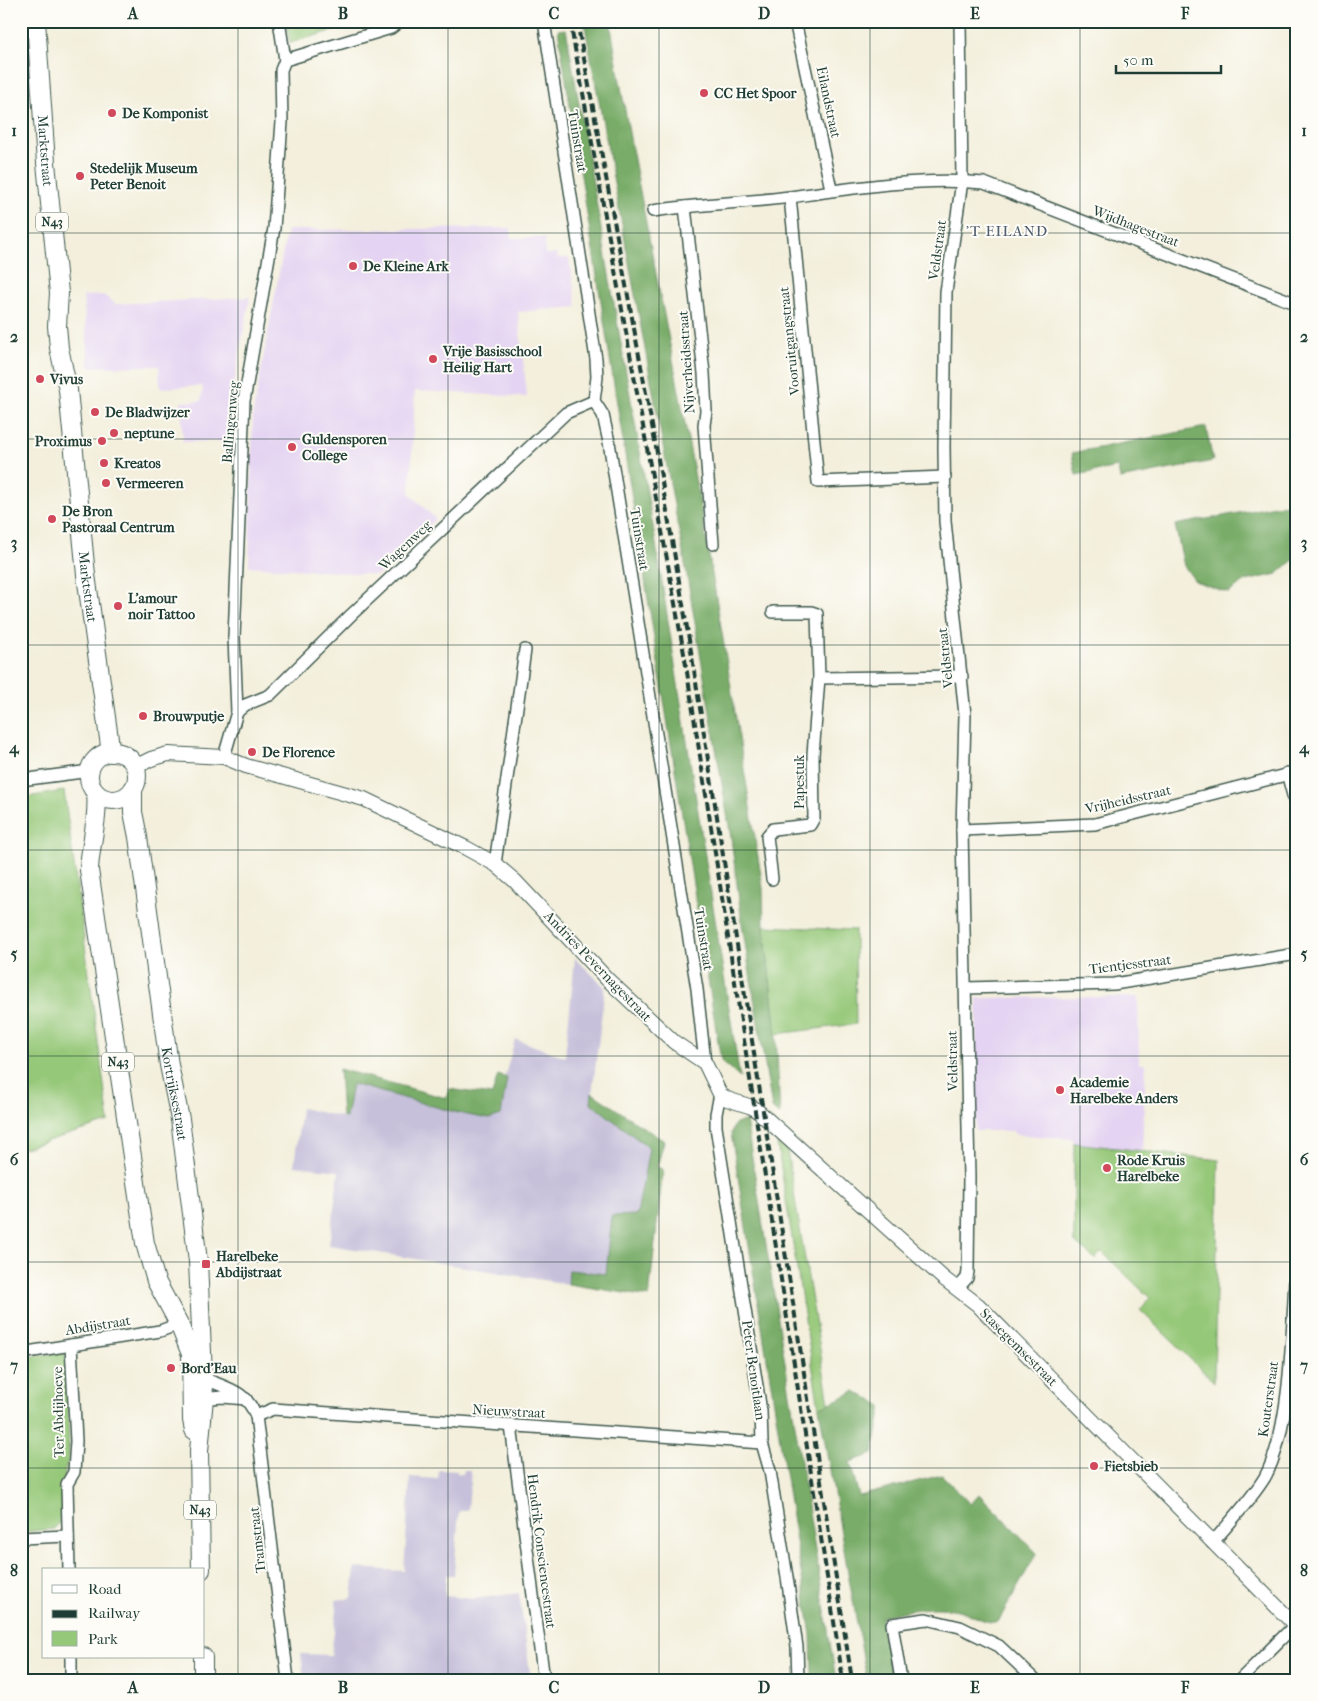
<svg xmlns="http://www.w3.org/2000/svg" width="1318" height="1701" font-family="'IM FELL French Canon',serif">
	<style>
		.built { fill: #e4d3f2 }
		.industrial { fill: #c6c0da }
		.green { fill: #95c878; stroke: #5a8256 }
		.forest { fill: #78ac68; stroke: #4c744e }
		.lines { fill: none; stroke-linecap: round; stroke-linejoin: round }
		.minor-casing { stroke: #3f584d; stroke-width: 14 }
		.tertiary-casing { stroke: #3f584d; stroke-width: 16 }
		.primary-casing { stroke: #3f584d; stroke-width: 20 }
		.minor { stroke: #fff; stroke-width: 11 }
		.tertiary { stroke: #fff; stroke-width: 14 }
		.primary { stroke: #fff; stroke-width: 18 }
		.rail { stroke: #1f3d34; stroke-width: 4; stroke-dasharray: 8 4; stroke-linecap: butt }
		.grid { fill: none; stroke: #1f3d34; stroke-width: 1; stroke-opacity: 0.55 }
		.poi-dot { fill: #d1495b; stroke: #fdfcf7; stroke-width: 2 }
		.labels { text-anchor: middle; stroke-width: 4; stroke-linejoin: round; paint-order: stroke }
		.shield { fill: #fdfcf7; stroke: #62766e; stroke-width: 1 }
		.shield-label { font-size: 12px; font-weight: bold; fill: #1f3d34 }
		.poi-label { font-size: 14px; font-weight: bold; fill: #1f3d34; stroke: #fdfcf7; text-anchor: start }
		.street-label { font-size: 14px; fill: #1f3d34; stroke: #fdfcf7 }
		.neighbourhood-label { font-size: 15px; letter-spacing: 1px; fill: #515e70; stroke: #fdfcf7 }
		.neatline { fill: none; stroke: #1f3d34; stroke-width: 2 }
		.grid-label { font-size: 16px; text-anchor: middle; font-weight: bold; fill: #1f3d34 }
	</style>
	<rect width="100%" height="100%" fill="#fdfcf7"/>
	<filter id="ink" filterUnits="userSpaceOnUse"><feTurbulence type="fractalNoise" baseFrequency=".02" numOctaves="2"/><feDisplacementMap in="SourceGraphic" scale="10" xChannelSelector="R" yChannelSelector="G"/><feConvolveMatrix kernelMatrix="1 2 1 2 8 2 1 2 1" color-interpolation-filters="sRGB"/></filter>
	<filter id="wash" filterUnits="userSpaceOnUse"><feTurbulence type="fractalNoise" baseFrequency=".0096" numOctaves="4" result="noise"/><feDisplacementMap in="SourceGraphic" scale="20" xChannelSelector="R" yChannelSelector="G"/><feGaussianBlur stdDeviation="1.12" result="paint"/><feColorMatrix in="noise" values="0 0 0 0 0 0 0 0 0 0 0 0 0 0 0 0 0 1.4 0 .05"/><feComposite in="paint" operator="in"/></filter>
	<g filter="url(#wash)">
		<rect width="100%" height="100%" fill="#f3efdc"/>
		<g class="built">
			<polygon points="511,228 511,238 545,238 545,254 557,254 558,258 569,258 577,307 518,312 527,397 415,391 410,494 436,519 378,575 249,566 253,414 287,230"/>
			<polygon points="103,295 116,304 250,297 231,399 229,441 183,442 181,402 201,401 203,386 160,388 159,366 89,367 83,296"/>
			<polygon points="1138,997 1139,1064 1146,1064 1142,1151 1074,1143 1073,1139 1014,1134 1013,1131 975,1131 977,998"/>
		</g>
		<g class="industrial">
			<polygon points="575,958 605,987 591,1103 649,1148 637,1215 612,1216 606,1274 570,1270 568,1284 329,1245 339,1171 294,1166 301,1108 342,1117 339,1069 495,1112 515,1039 565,1057"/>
			<polygon points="1294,1407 1297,1407 1297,1449 1285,1445"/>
			<polygon points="439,1470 457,1471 458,1474 463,1474 464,1470 471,1470 468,1511 459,1511 454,1575 446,1575 445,1596 473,1599 519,1593 531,1680 304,1680 301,1654 331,1655 337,1610 336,1600 352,1598 355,1568 404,1571 410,1477 438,1479"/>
		</g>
		<g class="green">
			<polygon points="221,21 367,21 290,43 286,25"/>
			<polygon points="64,791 109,1122 21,1149 21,798"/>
			<polygon points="764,926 855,930 856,1024 776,1034"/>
			<polygon points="777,1143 787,1151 829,1403 819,1408"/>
			<polygon points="1074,1143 1219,1160 1214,1382 1140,1310 1150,1298 1102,1252 1095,1259 1074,1242"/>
			<polygon points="63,1352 67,1359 69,1458 65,1470 63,1510 61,1520 54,1529 21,1532 21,1358"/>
		</g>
		<g class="forest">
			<path d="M584,21H610C632,161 662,299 688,439C716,588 739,738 763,888L764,926L776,1034L780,1115L772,1108L743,931L731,838L686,569Z"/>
			<polygon points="566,29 654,532 740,1078 721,1061 558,30"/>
			<polygon points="1206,427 1213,461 1120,479 1118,467 1076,475 1072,453"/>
			<polygon points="1297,502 1297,557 1277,574 1246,581 1228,593 1195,581 1184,566 1175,525"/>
			<polygon points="339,1069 446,1098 449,1089 492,1095 498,1075 507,1078 501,1115 489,1119 462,1114 352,1084 346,1118 342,1117"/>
			<polygon points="592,1093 664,1141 657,1167 663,1169 649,1297 568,1284 569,1270 606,1274 612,1216 637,1215 649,1148 591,1103"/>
			<polygon points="746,1120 836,1680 812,1680 811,1635 731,1133 734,1125"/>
			<path d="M855,1391L882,1406L873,1454L850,1462L859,1496L942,1475L970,1504L979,1494L1037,1553L998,1622C983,1624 972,1613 958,1610C931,1605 906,1610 881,1617L892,1680H867L819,1408Z"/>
		</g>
	</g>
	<g filter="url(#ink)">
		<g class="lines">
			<defs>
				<g id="minor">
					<polyline points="544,21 596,359 597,377 594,401 603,415 609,442 697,989 705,1063"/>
					<polyline points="795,21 831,189"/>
					<polyline points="280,27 285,60"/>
					<polyline points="790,197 818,482 945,477"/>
					<polyline points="685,207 704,373 706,411 704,425 713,544"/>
					<path d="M653,211C698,204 744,203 790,197C852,188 921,177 984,183L1297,304"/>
					<polyline points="819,678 962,676"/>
					<polyline points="237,712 245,705 270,695 351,615 566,413 594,401"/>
					<polyline points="224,757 237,712 234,637 244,401 274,228 282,122 281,70 285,60 391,28 400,21"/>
					<polyline points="1287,773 1297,810"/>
					<polyline points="21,780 90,771"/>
					<polyline points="962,830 1095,824 1297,772"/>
					<polyline points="495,864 525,650"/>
					<polyline points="772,879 767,836 773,829 810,825 814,818 813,755 819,678 817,614 811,612 773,612"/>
					<polyline points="966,988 1114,984 1297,954"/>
					<polyline points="720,1094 716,1114 716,1127 761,1411 762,1443 770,1471 787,1577 797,1647 798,1680"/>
					<polyline points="957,1289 967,1278 968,1271 969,1177 962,830 965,715 945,521 944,447 946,292 962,181 960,21"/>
					<polyline points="21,1353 160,1331 179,1324"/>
					<path d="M203,1378C225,1388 246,1390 256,1416L288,1680"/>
					<polyline points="198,1399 223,1397 246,1399"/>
					<polyline points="256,1416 273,1409 762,1443"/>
					<polyline points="511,1426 544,1680"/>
					<polyline points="21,1538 68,1536"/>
					<path d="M1212,1543C1228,1525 1253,1497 1265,1477C1294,1424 1292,1309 1297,1246"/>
					<polyline points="69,1570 67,1484 74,1472 76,1441 71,1345"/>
					<polyline points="71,1657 71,1680"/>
					<polyline points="901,1680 892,1624 926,1619 960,1627 999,1646 1035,1680"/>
					<polyline points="1240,1680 1295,1625"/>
				</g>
				<polyline id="tertiary" points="135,767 151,759 168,754 224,757 246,766 364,799 466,848 495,864 515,881 607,979 674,1042 705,1063 720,1094 727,1099 752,1107 760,1113 943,1278 978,1305 1297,1627"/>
				<g id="primary">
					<path id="s1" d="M36,21L46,163L59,293L57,326L59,348L68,390L86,575L111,753"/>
					<circle cx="113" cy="776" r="24"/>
					<path id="s2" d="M133,789V812L138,837L169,1065L180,1119L198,1261L204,1398L199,1451L201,1570"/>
					<path d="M96,793C99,819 90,844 89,870L145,1243L156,1281L179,1324L191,1354L192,1420L194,1430"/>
					<polyline points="203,1657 203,1680"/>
				</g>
			</defs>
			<use href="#minor" class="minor-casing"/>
			<use href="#tertiary" class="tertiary-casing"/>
			<use href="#primary" class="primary-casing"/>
			<use href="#minor" class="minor"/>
			<use href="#tertiary" class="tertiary"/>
			<use href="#primary" class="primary"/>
			<g class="rail">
				<polyline points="570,21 685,659 843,1680"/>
				<polyline points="577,21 656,447 692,657 852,1680"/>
			</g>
		</g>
	</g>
	<path class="grid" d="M238,21V1680M448,21V1680M659,21V1680M870,21V1680M1080,21V1680M21,233H1297M21,439H1297M21,645H1297M21,850H1297M21,1056H1297M21,1262H1297M21,1468H1297"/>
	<g class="poi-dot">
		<circle cx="704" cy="93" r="5"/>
		<circle cx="112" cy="113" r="5"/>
		<circle cx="80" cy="176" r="5"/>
		<circle cx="353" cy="266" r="5"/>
		<circle cx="433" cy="359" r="5"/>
		<circle cx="40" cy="379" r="5"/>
		<circle cx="95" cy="412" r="5"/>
		<circle cx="114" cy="433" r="5"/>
		<circle cx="102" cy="441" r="5"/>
		<circle cx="292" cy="447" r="5"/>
		<circle cx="104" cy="463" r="5"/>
		<circle cx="106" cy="483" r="5"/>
		<circle cx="52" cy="519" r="5"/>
		<circle cx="118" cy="606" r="5"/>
		<circle cx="143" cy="716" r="5"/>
		<circle cx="252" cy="752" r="5"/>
		<circle cx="1060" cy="1090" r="5"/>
		<circle cx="1107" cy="1168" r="5"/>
		<rect x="201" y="1259" width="10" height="10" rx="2.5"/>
		<circle cx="171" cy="1368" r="5"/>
		<circle cx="1094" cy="1466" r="5"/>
	</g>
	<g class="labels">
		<g class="shield">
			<rect x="36" y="212.5" width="32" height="19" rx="4"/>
			<rect x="102" y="1052.5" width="32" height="19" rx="4"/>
			<rect x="184" y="1500.5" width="32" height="19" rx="4"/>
		</g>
		<g class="shield-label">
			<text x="52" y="226">N43</text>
			<text x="118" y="1066">N43</text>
			<text x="200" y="1514">N43</text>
		</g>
		<g class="poi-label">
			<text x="714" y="98">CC Het Spoor</text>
			<text x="122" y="118">De Komponist</text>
			<text x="90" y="173">Stedelijk Museum<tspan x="90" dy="16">Peter Benoit</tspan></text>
			<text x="363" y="271">De Kleine Ark</text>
			<text x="443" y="356">Vrije Basisschool<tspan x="443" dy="16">Heilig Hart</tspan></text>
			<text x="50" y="384">Vivus</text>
			<text x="105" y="417">De Bladwijzer</text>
			<text x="124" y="438">neptune</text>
			<text x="302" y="444">Guldensporen<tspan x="302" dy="16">College</tspan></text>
			<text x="92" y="446" text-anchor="end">Proximus</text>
			<text x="114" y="468">Kreatos</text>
			<text x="116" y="488">Vermeeren</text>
			<text x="62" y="516">De Bron<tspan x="62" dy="16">Pastoraal Centrum</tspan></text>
			<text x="128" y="603">L'amour<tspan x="128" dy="16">noir Tattoo</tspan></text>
			<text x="153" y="721">Brouwputje</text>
			<text x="262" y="757">De Florence</text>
			<text x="1070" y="1087">Academie<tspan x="1070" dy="16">Harelbeke Anders</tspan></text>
			<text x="1117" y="1165">Rode Kruis<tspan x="1117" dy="16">Harelbeke</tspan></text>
			<text x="216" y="1261">Harelbeke<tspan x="216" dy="16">Abdijstraat</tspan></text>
			<text x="181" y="1373">Bord'Eau</text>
			<text x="1104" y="1471">Fietsbieb</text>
		</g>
		<g class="street-label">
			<text transform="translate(829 102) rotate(78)" y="5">Eilandstraat</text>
			<text transform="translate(578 141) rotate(81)" y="5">Tuinstraat</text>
			<text dy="5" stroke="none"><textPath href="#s1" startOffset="130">Marktstraat</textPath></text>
			<text transform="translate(1136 226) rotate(21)" y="5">Wijdhagestraat</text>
			<text transform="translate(937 250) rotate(-82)" y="5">Veldstraat</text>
			<text transform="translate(789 341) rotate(-96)" y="5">Vooruitgangstraat</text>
			<text transform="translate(686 362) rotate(-94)" y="5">Nijverheidsstraat</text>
			<text transform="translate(230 422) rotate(-85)" y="5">Ballingenweg</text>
			<text transform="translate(640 539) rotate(81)" y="5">Tuinstraat</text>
			<text transform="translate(405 545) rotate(-43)" y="5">Wagenweg</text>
			<text dy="5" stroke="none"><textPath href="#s1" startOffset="569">Marktstraat</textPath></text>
			<text transform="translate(945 658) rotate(-96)" y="5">Veldstraat</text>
			<text transform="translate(799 782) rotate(-90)" y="5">Papestuk</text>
			<text transform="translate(1128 799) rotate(-13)" y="5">Vrijheidsstraat</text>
			<text transform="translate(704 939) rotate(81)" y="5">Tuinstraat</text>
			<text transform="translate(1130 964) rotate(-7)" y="5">Tientjesstraat</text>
			<text transform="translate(598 966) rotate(46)" y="5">Andries Pevernagestraat</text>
			<text transform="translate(952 1061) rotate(-91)" y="5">Veldstraat</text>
			<text dy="5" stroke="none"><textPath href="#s2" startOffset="308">Kortrijksestraat</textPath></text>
			<text transform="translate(98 1325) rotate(-9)" y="5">Abdijstraat</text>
			<text transform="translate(1019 1347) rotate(45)" y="5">Stasegemsestraat</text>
			<text transform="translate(754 1370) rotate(82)" y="5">Peter Benoitlaan</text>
			<text transform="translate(1268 1399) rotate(-82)" y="5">Kouterstraat</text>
			<text transform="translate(509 1411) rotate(3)" y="5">Nieuwstraat</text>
			<text transform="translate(58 1412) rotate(-91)" y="5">Ter Abdijhoeve</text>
			<text transform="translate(257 1540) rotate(-96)" y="5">Tramstraat</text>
			<text transform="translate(542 1551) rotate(83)" y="5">Hendrik Consciencestraat</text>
		</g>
		<g class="neighbourhood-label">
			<text x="1007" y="236">'T EILAND</text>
		</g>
	</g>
	<rect width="1318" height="1701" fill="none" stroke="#fdfcf7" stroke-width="55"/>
	<rect x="42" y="1568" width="162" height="90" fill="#fdfcf7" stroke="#a4b0a9"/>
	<rect x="52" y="1585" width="25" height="8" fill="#ffffff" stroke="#a4b0a9"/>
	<text x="88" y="1594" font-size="15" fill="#1f3d34">Road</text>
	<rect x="52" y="1610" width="25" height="8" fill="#1f3d34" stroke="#a4b0a9"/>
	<text x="88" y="1618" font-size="15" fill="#1f3d34">Railway</text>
	<rect x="52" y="1631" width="25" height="15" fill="#95c878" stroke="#a4b0a9"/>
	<text x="88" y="1644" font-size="15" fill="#1f3d34">Park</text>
	<path d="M1116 65v8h105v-8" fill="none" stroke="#1f3d34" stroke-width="2.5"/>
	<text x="1123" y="65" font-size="15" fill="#1f3d34" stroke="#fdfcf7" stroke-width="4" paint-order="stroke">50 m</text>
	<rect x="28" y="28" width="1262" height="1646" class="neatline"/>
	<g class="grid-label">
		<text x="133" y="19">A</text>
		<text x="343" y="19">B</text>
		<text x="554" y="19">C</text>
		<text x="764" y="19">D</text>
		<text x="975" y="19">E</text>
		<text x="1185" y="19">F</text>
		<text x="14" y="136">1</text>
		<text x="1304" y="136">1</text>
		<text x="14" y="342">2</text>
		<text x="1304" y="342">2</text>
		<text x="14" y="548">3</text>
		<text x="1304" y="548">3</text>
		<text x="14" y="753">4</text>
		<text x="1304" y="753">4</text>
		<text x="14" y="959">5</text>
		<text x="1304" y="959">5</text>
		<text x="14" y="1165">6</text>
		<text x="1304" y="1165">6</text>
		<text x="14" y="1371">7</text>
		<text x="1304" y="1371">7</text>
		<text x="14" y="1576">8</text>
		<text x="1304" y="1576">8</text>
		<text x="133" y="1693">A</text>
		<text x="343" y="1693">B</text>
		<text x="554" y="1693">C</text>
		<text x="764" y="1693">D</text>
		<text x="975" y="1693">E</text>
		<text x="1185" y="1693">F</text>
	</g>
</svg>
